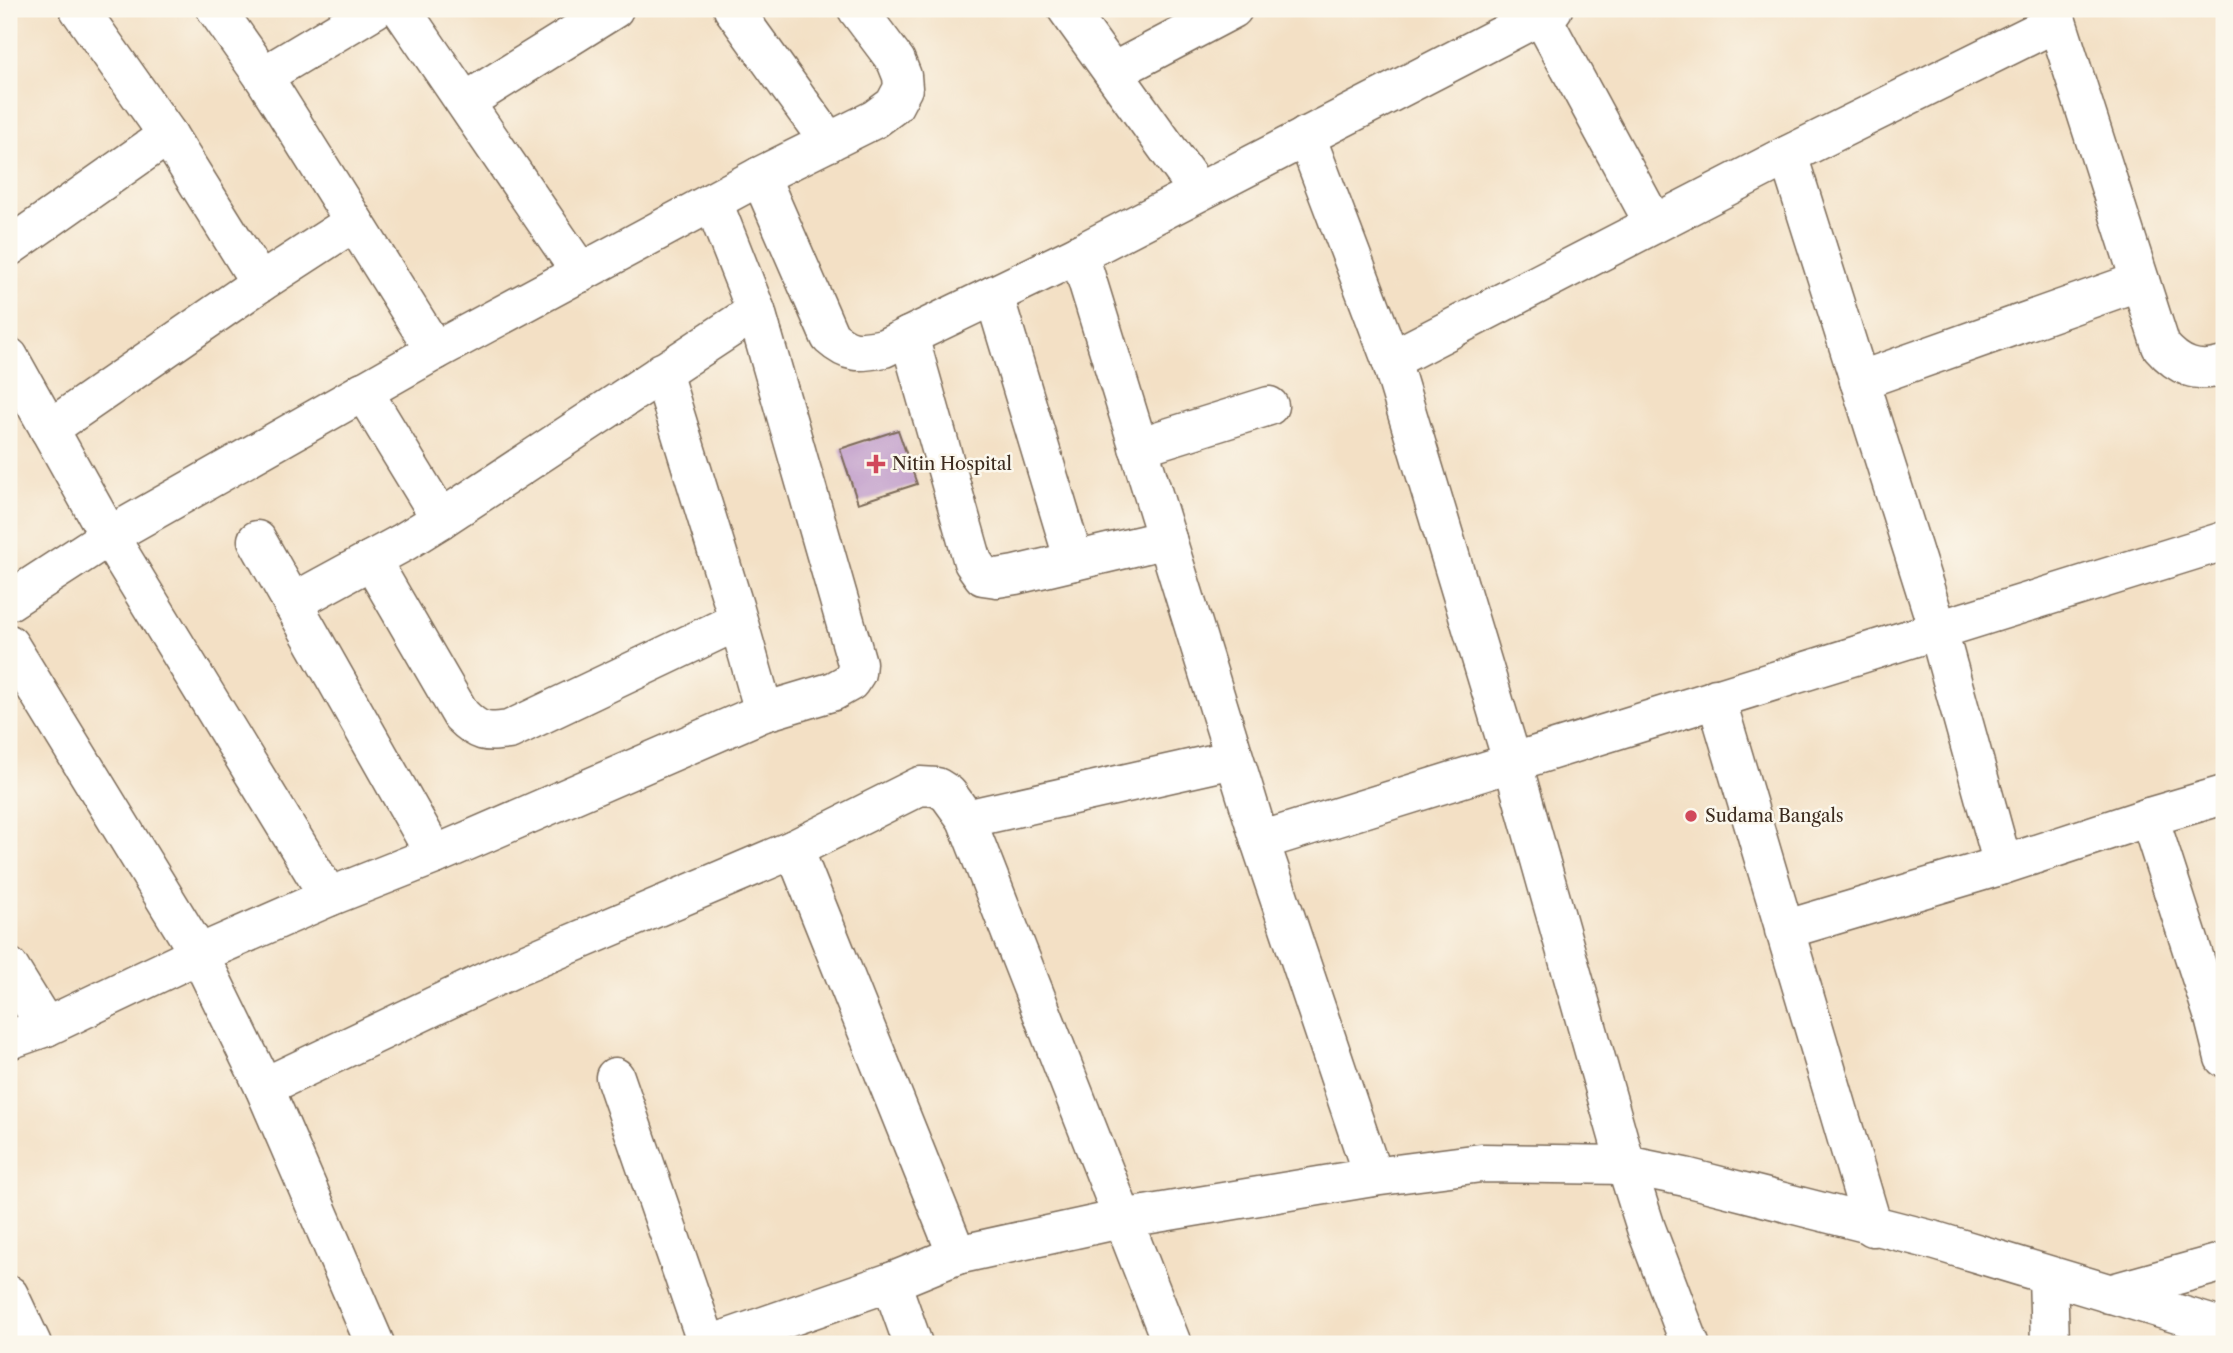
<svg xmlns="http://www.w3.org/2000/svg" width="2233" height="1353" font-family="'Libre Caslon Text',serif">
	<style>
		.building { fill: #be99c9 }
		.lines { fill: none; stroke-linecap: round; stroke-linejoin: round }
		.minor-casing { stroke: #7b6a58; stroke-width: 41 }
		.minor { stroke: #fff; stroke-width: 38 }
		.poi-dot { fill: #d1495b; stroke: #fbf7ec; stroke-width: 2.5 }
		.labels { text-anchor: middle; stroke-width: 5; stroke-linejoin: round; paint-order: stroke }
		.poi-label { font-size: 18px; fill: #3b2a1e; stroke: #fbf7ec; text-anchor: start }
	</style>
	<rect width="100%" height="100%" fill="#fbf7ec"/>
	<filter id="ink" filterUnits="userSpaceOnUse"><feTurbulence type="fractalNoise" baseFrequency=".0143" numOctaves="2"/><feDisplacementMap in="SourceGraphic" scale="14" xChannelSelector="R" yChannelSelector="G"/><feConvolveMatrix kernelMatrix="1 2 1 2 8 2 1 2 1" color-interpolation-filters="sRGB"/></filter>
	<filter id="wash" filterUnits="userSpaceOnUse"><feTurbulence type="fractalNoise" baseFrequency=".00686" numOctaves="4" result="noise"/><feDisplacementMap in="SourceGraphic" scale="28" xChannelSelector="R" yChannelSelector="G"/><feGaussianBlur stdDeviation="1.57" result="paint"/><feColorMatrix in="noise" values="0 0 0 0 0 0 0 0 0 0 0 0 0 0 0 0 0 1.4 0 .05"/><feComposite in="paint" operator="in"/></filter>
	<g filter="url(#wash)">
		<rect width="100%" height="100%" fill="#f3e0c5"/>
		<g id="blocks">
			<polygon class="building" points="898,430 917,484 858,503 840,449"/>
		</g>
	</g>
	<g filter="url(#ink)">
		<use href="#blocks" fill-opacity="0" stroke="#7b6a58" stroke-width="2"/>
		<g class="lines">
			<defs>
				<g id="minor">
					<polyline points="79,9 168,135 260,283"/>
					<polyline points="216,9 263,76 435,351"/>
					<polyline points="401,9 581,273"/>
					<polyline points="733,9 829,142"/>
					<polyline points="1067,9 1198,191"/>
					<path d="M2053,9L2161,346C2179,367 2197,374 2224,366"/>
					<polyline points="1541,15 1654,224"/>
					<polyline points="1113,72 1233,9"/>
					<polyline points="263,76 375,9"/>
					<polyline points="465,102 614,9"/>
					<polyline points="1306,136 1391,360 1513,764 1626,1165 1646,1228 1690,1344"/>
					<polyline points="1788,155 1938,630 2003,865"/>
					<path d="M760,176L830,337C849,354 859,353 884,348L1079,254L1553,9"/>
					<polyline points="9,247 168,135"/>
					<polyline points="1079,254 1260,841 1373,1177"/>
					<polyline points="994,295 1074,561"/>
					<polyline points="909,336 973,562 983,576 997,578 1015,575 1167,539"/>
					<polyline points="9,357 109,536 329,897"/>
					<polyline points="1391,360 1788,155 2057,22"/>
					<polyline points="662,372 734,606 764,712"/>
					<polyline points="1859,381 2140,281"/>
					<polyline points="363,391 441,519"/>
					<polyline points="49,429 260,283 354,222"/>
					<polyline points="1138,447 1269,406"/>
					<polyline points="257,540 435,855"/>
					<path d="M371,560L461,715C479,733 485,733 509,730L738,621"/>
					<polyline points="9,601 109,536 435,351 760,176 875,119 894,105 903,88 902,76 896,61 857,9"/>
					<polyline points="292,603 404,542 441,519 756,311"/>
					<polyline points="9,644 199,954 264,1087 375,1344"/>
					<polyline points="1716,698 1873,1227"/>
					<polyline points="2149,817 2214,1018 2224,1058"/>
					<polyline points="966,819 1234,759"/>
					<polyline points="1260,841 2224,541"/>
					<polyline points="794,849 957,1255"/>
					<polyline points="1784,930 2003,865 2149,817 2224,795"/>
					<polyline points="9,967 46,1027"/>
					<polyline points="9,1040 46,1027 199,954 329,897 435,855 764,712 834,691 850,682 856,673 857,663 756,311 713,202"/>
					<polyline points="615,1077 707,1344"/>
					<polyline points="264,1087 512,969 794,849 920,786 937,787 948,794 966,819 1172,1344"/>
					<polyline points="2048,1276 2050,1344"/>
					<polyline points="891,1282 913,1344"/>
					<polyline points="2109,1294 2224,1262"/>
					<polyline points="9,1295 32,1344"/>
					<polyline points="712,1344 891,1282 957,1255 1121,1219 1373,1177 1481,1163 1626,1165 1685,1177 1936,1241 2224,1328"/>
				</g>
			</defs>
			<use href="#minor" class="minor-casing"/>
			<use href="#minor" class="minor"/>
		</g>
	</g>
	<g class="poi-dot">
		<path d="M872.5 453.5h7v7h7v7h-7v7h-7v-7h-7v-7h7z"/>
		<circle cx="1691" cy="816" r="7"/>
	</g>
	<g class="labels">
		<g class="poi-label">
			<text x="892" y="470">Nitin Hospital</text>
			<text x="1705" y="822">Sudama Bangals</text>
		</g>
	</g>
	<rect width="2233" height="1353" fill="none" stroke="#fbf7ec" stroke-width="35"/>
</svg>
